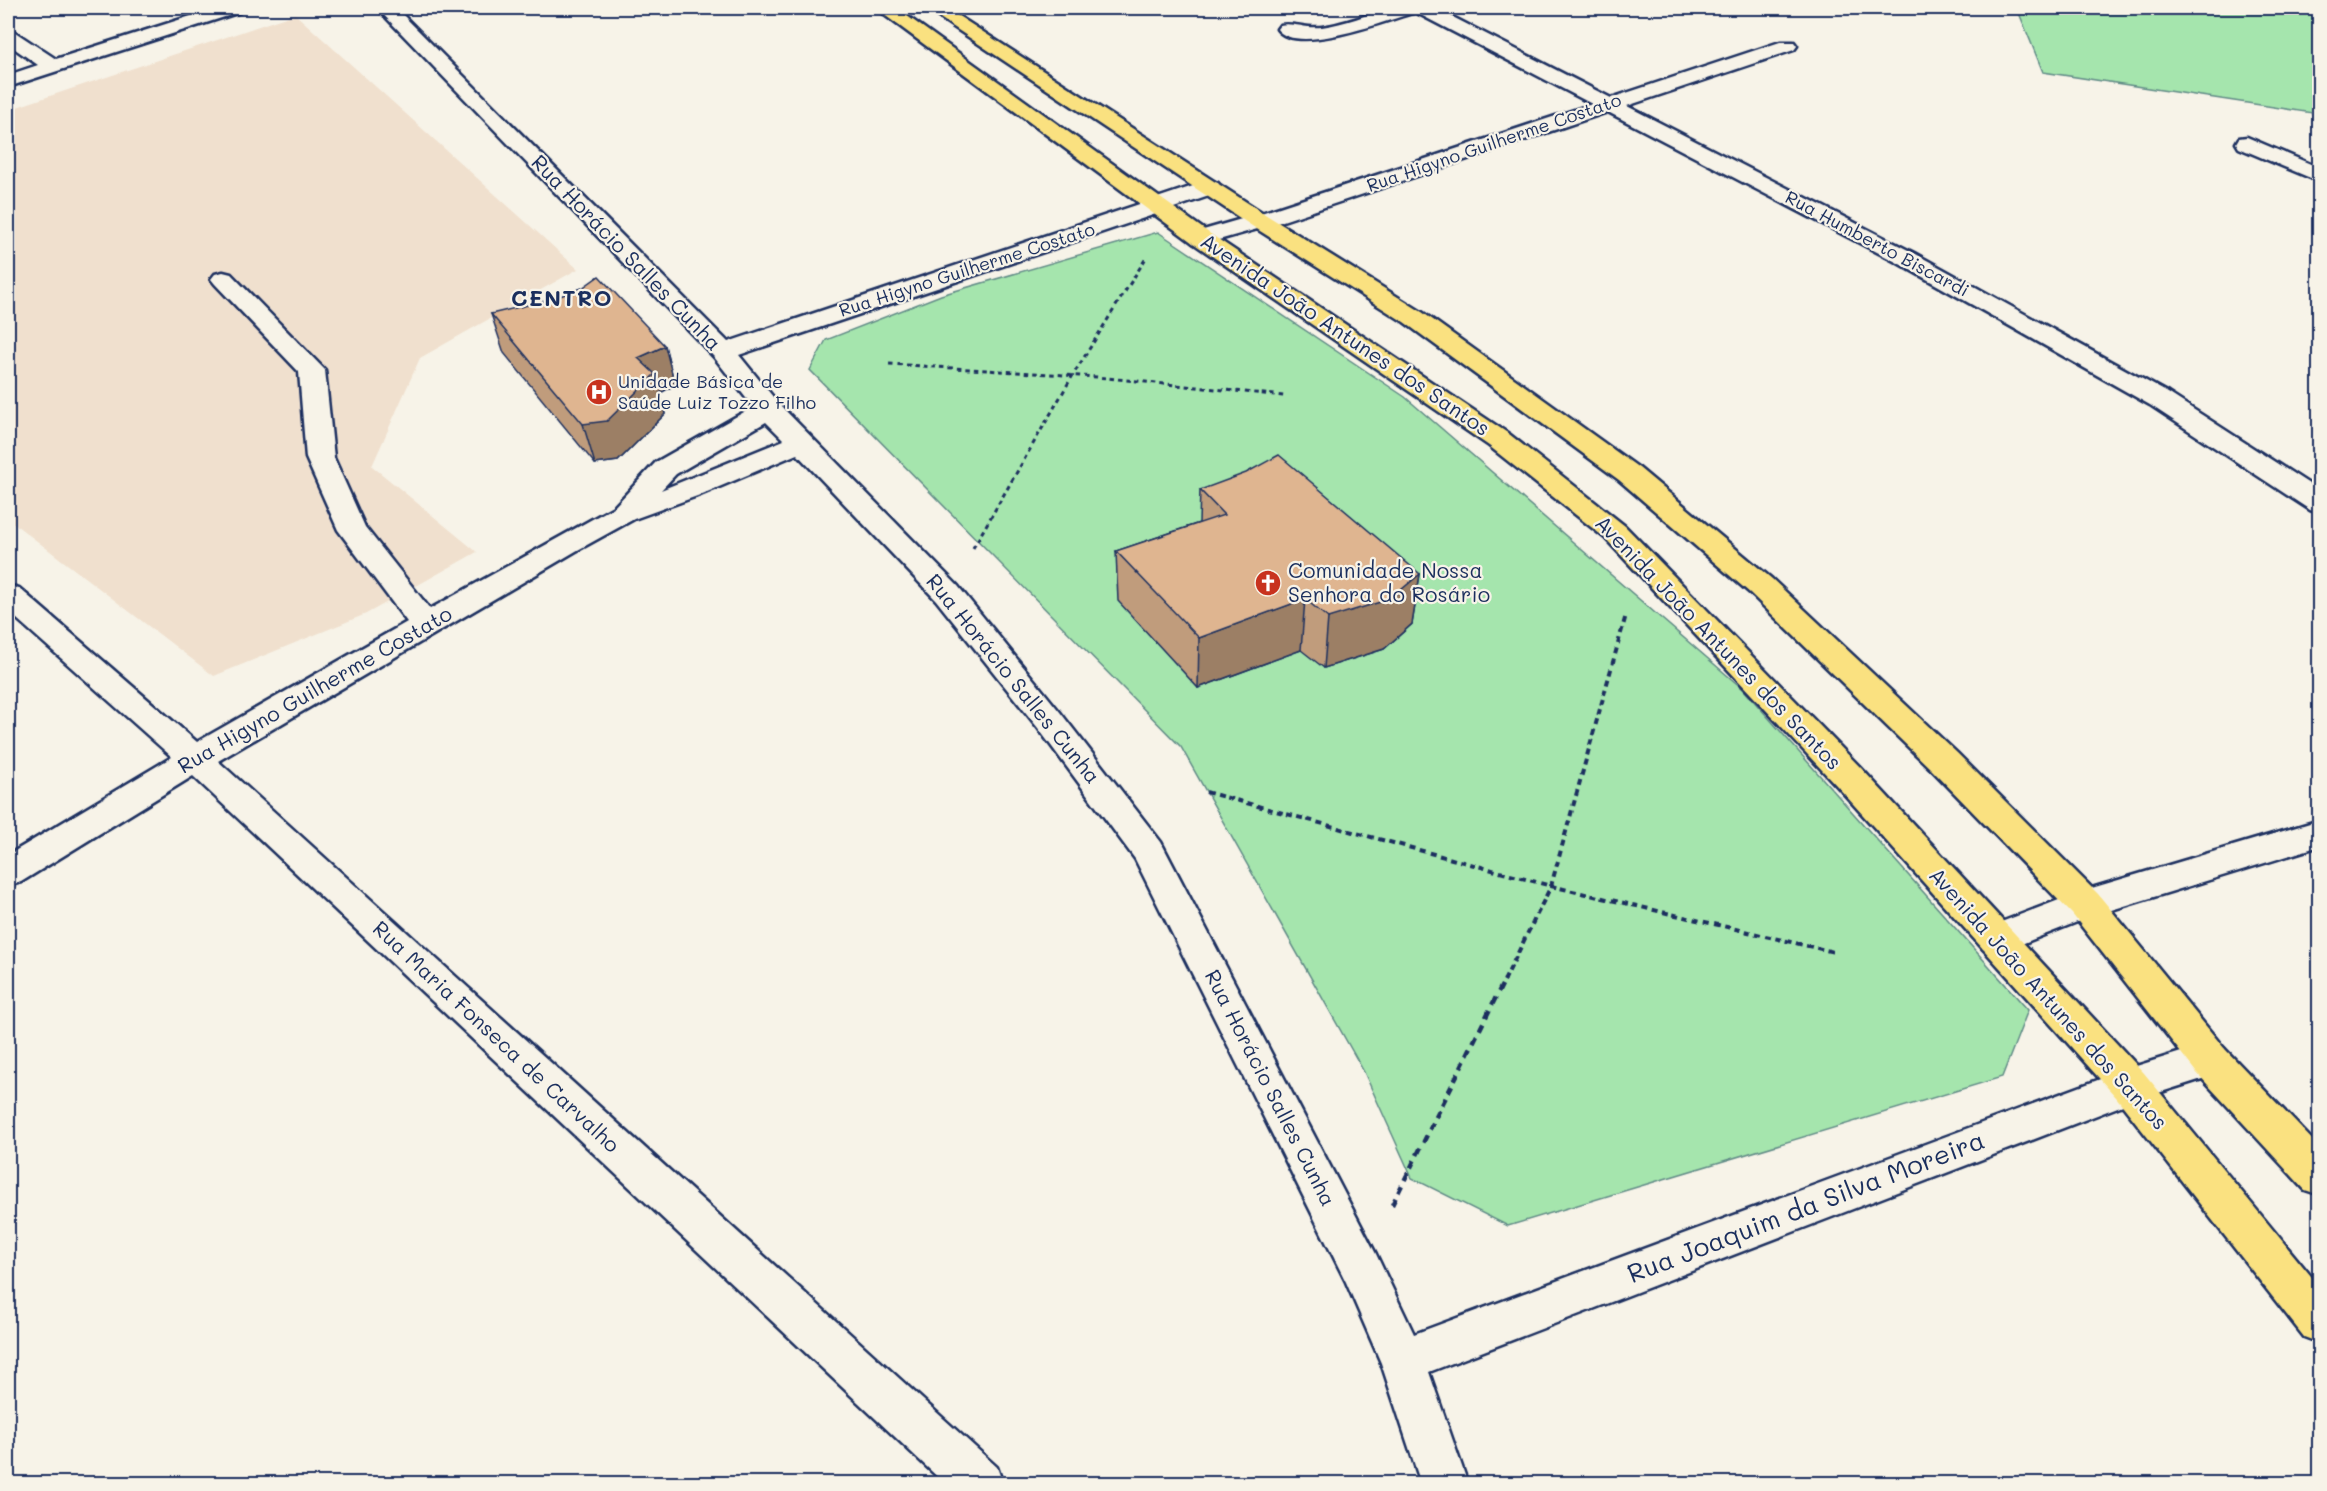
<svg xmlns="http://www.w3.org/2000/svg" width="2327" height="1491" font-family="Mali,sans-serif">
	<style>
		.built { fill: #f0e0ce }
		.green { fill: #a5e5ad; stroke: #608a86; stroke-width: 1.5 }
		.lines { fill: none; stroke-linecap: round; stroke-linejoin: round }
		.minor-casing { stroke: #1b2f5e; stroke-width: 5 }
		.major-casing { stroke: #1b2f5e; stroke-width: 5 }
		.path-far2 { stroke: #1b2f5e; stroke-width: 3; stroke-dasharray: 4.5 4; stroke-linecap: butt }
		.path-far1 { stroke: #1b2f5e; stroke-width: 4; stroke-dasharray: 6 4.5; stroke-linecap: butt }
		.path { stroke: #1b2f5e; stroke-width: 4.5; stroke-dasharray: 8 6; stroke-linecap: butt }
		.minor { fill: #f7f3e8; fill-rule: evenodd }
		.major { fill: #fae180; fill-rule: evenodd }
		.wall { fill: #c09c7c; stroke: #1b2f5e; stroke-width: 1.5 }
		.shaded-wall { fill: #9c7f65; stroke: #1b2f5e; stroke-width: 1.5 }
		.building { fill: #dfb590; stroke: #1b2f5e; stroke-width: 1.5 }
		.labels { text-anchor: middle; stroke-width: 4.5; stroke-linejoin: round; paint-order: stroke }
		.far-street-label { font-size: 18px; fill: #1b2f5e; stroke: #f7f3e8 }
		.far-poi-label { font-size: 18px; fill: #1b2f5e; stroke: #f7f3e8; text-anchor: start }
		.street-label { font-size: 21px; fill: #1b2f5e; stroke: #f7f3e8 }
		.poi-label { font-size: 21px; fill: #1b2f5e; stroke: #f7f3e8; text-anchor: start }
		.far-district-label { font-size: 22px; font-weight: bold; letter-spacing: 1.5px; fill: #1b2f5e; stroke: #f7f3e8 }
		.near-street-label { font-size: 26px; fill: #1b2f5e; stroke: #f7f3e8 }
	</style>
	<rect width="100%" height="100%" fill="#f7f3e8"/>
	<filter id="ink" filterUnits="userSpaceOnUse"><feTurbulence type="fractalNoise" baseFrequency=".0167" numOctaves="2"/><feDisplacementMap in="SourceGraphic" scale="12" xChannelSelector="R" yChannelSelector="G"/><feConvolveMatrix kernelMatrix="1 2 1 2 8 2 1 2 1" color-interpolation-filters="sRGB"/></filter>
	<g filter="url(#ink)">
		<polygon class="built" points="295,14 578,269 420,358 372,466 477,552 366,614 214,676 8,519 8,110"/>
		<g class="green">
			<polygon points="2017,8 2319,8 2319,114 2043,72"/>
			<polygon points="1158,232 1405,397 1743,689 2028,1010 2002,1077 1508,1226 1412,1178 1364,1072 1181,747 810,370 826,340 941,295"/>
		</g>
		<g class="lines">
			<defs>
				<g id="minor">
					<polygon points="216,8 242,8 240,12 8,87 8,75 38,65 8,44 8,30 15,32 56,59"/>
					<path d="M377,8H396L728,342L1202,183L1210,181L1218,183L1221,188L1218,193L739,355L778,403L958,586L1060,712L1161,842L1376,1254L1414,1334L2130,1068L2210,1043L2224,1048L2230,1060L2224,1072L2136,1100L1429,1372L1468,1484H1421L1381,1363L1346,1282L1135,859L1038,728L936,600L797,454L700,495L634,519L576,551L218,761L997,1467L1003,1484H945L193,776L21,882L8,886V855L172,757L8,611V585L19,588L197,742L407,622L338,530L306,458L299,372L215,284L211,279L215,274L223,272L231,274L325,370L334,458L365,527L430,609L614,507L656,462L753,407L714,357ZM766,422L784,440L661,490L676,474Z"/>
					<path d="M1390,8H1435L1611,98L1780,42H1794L1797,46L1794,50L1627,106L1914,253L2168,393L2320,491V513L2310,510L2150,405L1898,263L1608,112L1268,226L1201,245L1193,243L1189,238L1193,233L1252,216L1592,104L1415,12C1389,20 1296,56 1277,29L1280,25C1292,22 1306,29 1322,27C1345,24 1368,14 1390,8Z"/>
					<polygon points="2247,137 2320,168 2320,182 2239,148 2236,143 2239,138"/>
					<polygon points="2320,820 2320,846 2095,915 1996,954 1983,949 1978,939 1983,929 2085,890"/>
				</g>
				<g id="major">
					<polygon points="875,8 896,8 1209,233 1509,434 1625,526 1861,768 2144,1073 2320,1287 2320,1343 2304,1337 2116,1097 1837,786 1605,538 1489,446 1193,243"/>
					<polygon points="925,8 946,8 1268,216 1422,312 1639,468 1772,579 1957,753 2098,894 2224,1048 2320,1148 2320,1195 2305,1190 2196,1072 2072,914 1933,771 1750,593 1619,480 1404,322 1252,226"/>
				</g>
			</defs>
			<use href="#minor" class="minor-casing"/>
			<use href="#major" class="major-casing"/>
			<g class="path-far2">
				<polyline points="889,364 1097,377 1284,396"/>
				<polyline points="973,548 1073,375 1146,258"/>
			</g>
			<g class="path-far1">
				<polyline points="1206,792 1551,886 1834,952"/>
				<polyline points="1504,981 1551,886 1626,615"/>
			</g>
			<polyline class="path" points="1392,1205 1505,979"/>
			<use href="#minor" class="minor"/>
			<use href="#major" class="major"/>
		</g>
		<g class="wall">
			<polygon points="491,314 665,346 675,385 660,393 665,414 618,461 595,464 504,353"/>
			<polygon points="1200,490 1420,574 1412,624 1384,649 1324,668 1301,650 1198,688 1118,601 1116,551 1199,523"/>
		</g>
		<g class="shaded-wall">
			<polygon points="665,346 675,385 660,393 665,414 618,461 595,464 583,424 638,358"/>
			<polygon points="1420,574 1412,624 1384,649 1324,668 1328,618"/>
			<polygon points="1305,599 1301,650 1198,688 1199,638"/>
		</g>
		<g class="building">
			<polygon points="599,276 665,346 638,358 655,374 607,421 583,424 491,314 549,300 582,288"/>
			<polygon points="1279,455 1420,574 1390,599 1328,618 1305,599 1199,638 1116,551 1224,515 1200,490 1246,473"/>
		</g>
	</g>
	<defs>
		<symbol id="hospital-disc" viewBox="-11 -11 22 22"><circle r="9.5" fill="#c8321e" stroke="#f7f3e8"/><path d="M-5-5h3v3.5h4V-5h3V5h-3V1.5h-4V5h-3Z" fill="#fff"/></symbol>
		<symbol id="church-disc" viewBox="-11 -11 22 22"><circle r="9.5" fill="#c8321e" stroke="#f7f3e8"/><path d="M-1.2-6h2.4v3.5h3.3v2.4h-3.3V6h-2.4V-.1h-3.3v-2.4h3.3Z" fill="#fff"/></symbol>
	</defs>
	<g fill-rule="evenodd">
		<use href="#hospital-disc" x="584" y="377" width="30" height="30"/>
		<use href="#church-disc" x="1253" y="568" width="30" height="30"/>
	</g>
	<g class="labels">
		<g class="far-street-label">
			<text transform="translate(1494 143) rotate(-19)" y="6">Rua Higyno Guilherme Costato</text>
			<text transform="translate(1877 244) rotate(28)" y="6">Rua Humberto Biscardi</text>
			<text transform="translate(967 270) rotate(-18)" y="6">Rua Higyno Guilherme Costato</text>
		</g>
		<g class="far-poi-label">
			<text x="618" y="388">Unidade Básica de<tspan x="618" dy="21">Saúde Luiz Tozzo Filho</tspan></text>
		</g>
		<g class="street-label">
			<text transform="translate(626 253) rotate(46)" y="7">Rua Horácio Salles Cunha</text>
			<text transform="translate(1345 335) rotate(34)" y="7">Avenida João Antunes dos Santos</text>
			<text transform="translate(1718 643) rotate(46)" y="7">Avenida João Antunes dos Santos</text>
			<text transform="translate(1013 679) rotate(51)" y="7">Rua Horácio Salles Cunha</text>
			<text transform="translate(315 690) rotate(-30)" y="7">Rua Higyno Guilherme Costato</text>
			<text transform="translate(2048 999) rotate(48)" y="7">Avenida João Antunes dos Santos</text>
			<text transform="translate(496 1037) rotate(43)" y="7">Rua Maria Fonseca de Carvalho</text>
			<text transform="translate(1270 1088) rotate(63)" y="7">Rua Horácio Salles Cunha</text>
		</g>
		<g class="poi-label">
			<text x="1288" y="578">Comunidade Nossa<tspan x="1288" dy="24">Senhora do Rosário</tspan></text>
		</g>
		<g class="far-district-label">
			<text x="562" y="306">CENTRO</text>
		</g>
		<g class="near-street-label">
			<text transform="translate(1806 1207) rotate(-21)" y="9">Rua Joaquim da Silva Moreira</text>
		</g>
	</g>
	<rect width="2327" height="1491" fill="none" stroke="#f7f3e8" stroke-width="30"/>
	<rect x="15" y="15" width="2297" height="1461" fill="none" stroke="#1b2f5e" stroke-width="2" filter="url(#ink)"/>
</svg>
